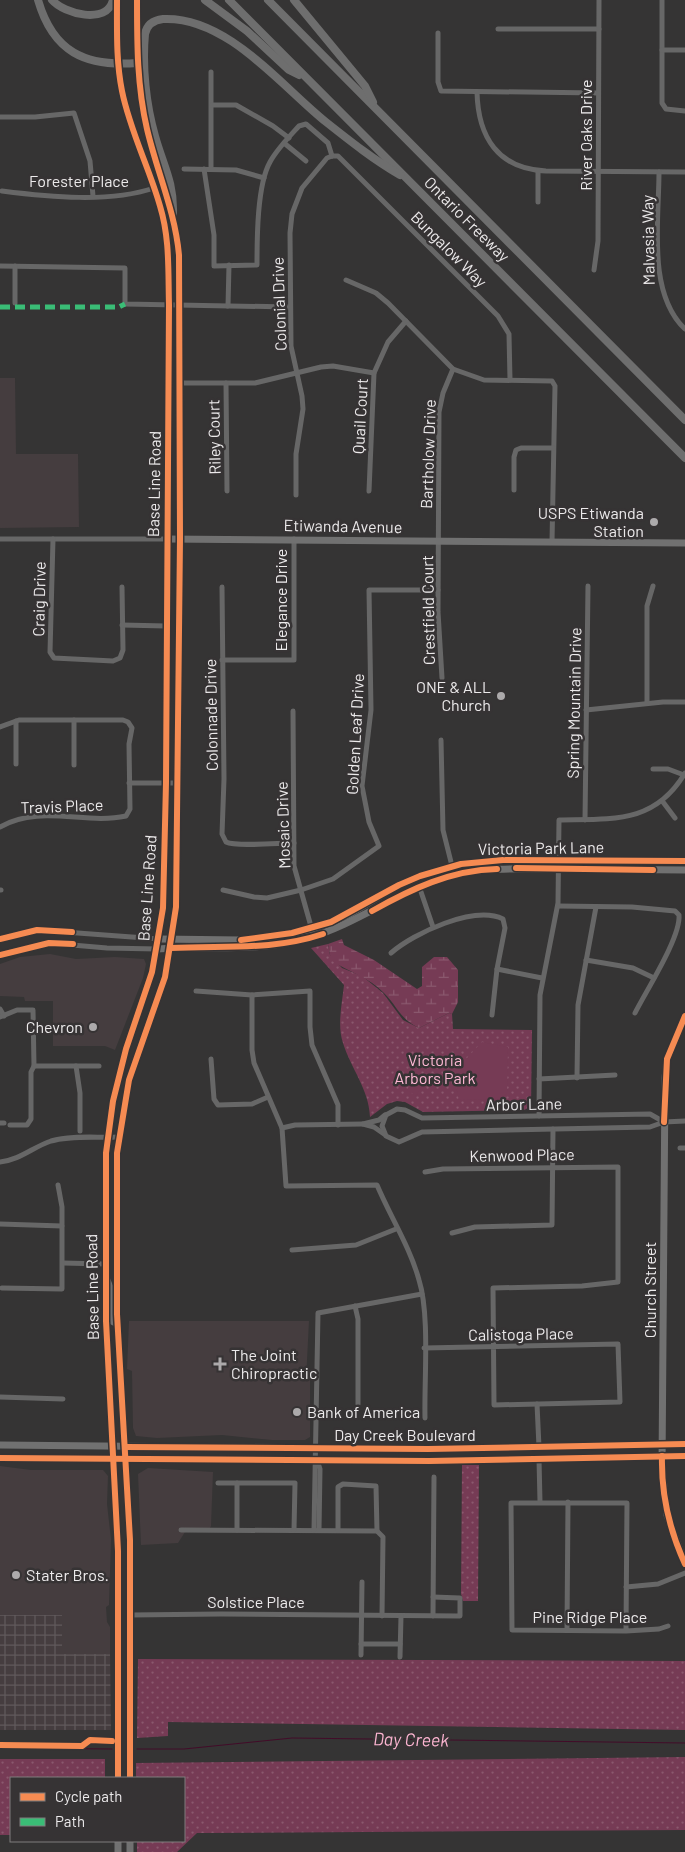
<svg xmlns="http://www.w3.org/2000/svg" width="685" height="1852" font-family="Barlow,sans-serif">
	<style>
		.built { fill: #453d3f }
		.industrial { fill: url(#industrial-grid) }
		.grass { fill: url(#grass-dots) }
		.wetland { fill: url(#wetland-marsh) }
		.pitch { fill: #763b55 }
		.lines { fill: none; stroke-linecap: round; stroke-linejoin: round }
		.stream { stroke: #430c29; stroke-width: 1 }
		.minor { stroke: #676767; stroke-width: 5 }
		.major { stroke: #717171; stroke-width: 7 }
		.highway { stroke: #6e6e6e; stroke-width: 8 }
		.quiet { stroke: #3abd76; stroke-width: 5; stroke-dasharray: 10 5; stroke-linecap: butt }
		.cycleway-casing { stroke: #363334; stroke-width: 9 }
		.cycleway { stroke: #f68b52; stroke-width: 6 }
		.poi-dot { fill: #acaaab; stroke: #363334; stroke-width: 2 }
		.labels { text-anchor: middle; stroke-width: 5; stroke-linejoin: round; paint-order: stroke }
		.street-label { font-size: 16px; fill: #eceaeb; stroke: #363334 }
		.poi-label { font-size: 16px; fill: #eceaeb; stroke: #363334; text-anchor: end }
		.park-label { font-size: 16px; fill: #feb8d4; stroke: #363334 }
		.water-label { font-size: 18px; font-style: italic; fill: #fcb5d1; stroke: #363334 }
	</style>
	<defs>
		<pattern id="industrial-grid" width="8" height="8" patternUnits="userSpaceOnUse" patternTransform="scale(1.25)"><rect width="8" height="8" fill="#453d3f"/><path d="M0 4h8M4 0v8" fill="none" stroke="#60595b"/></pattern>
		<pattern id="grass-dots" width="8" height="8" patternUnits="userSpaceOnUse" patternTransform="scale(1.25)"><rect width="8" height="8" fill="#763b55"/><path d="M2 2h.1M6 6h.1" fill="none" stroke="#8a586e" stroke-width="1.8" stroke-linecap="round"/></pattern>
		<pattern id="wetland-marsh" width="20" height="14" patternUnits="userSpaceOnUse" patternTransform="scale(1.25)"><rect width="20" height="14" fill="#763b55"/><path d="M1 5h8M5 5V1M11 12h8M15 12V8" fill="none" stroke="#8a586e"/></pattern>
	</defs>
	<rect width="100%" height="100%" fill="#353434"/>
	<g class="built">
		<polygon points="0,378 15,378 16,454 78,454 79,527 0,528"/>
		<polygon points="50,954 76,959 115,957 144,959 146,964 143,978 115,1050 105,1046 53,1046 53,1001 25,1001 24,997 0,996 0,964 20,957"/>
		<polygon points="129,1321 309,1321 306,1380 310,1380 310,1437 305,1440 272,1440 222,1435 157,1438 136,1436 133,1428 132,1371 127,1369"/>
		<polygon points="0,1466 31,1470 103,1470 108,1476 107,1504 111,1539 109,1605 106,1607 107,1622 110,1627 110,1654 62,1654 62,1615 0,1615"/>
		<polygon points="148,1468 213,1472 211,1526 208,1532 185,1532 178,1543 141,1545 138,1474"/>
	</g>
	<polygon class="industrial" points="0,1615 62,1615 62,1654 110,1654 111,1730 0,1730"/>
	<g class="grass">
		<path d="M328,944L330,955L342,968L362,976L383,993L403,1020L419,1028L449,1013L452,1014L453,1029L532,1030L531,1107L524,1110L423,1112L405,1102L397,1101L387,1104L370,1117C369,1089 351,1069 343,1043C337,1025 342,1004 344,985L311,948Z"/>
		<polygon points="462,1465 479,1465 478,1601 463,1601 461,1594"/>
		<polygon points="138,1659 685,1661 685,1730 168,1722 168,1736 137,1738"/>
		<polygon points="685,1757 685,1830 197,1833 177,1852 137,1852 137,1841 184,1841 184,1778 136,1778 136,1763"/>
		<polygon points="0,1759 105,1759 105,1778 11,1778 11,1835 0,1835"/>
	</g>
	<path class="wetland" d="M342,939L344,945L374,960L417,989L422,986V967L434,957H447L458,970V1002L452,1014L449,1013L419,1028C398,1017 399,1008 384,993C369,977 348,972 331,960L328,944Z"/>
	<g class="pitch">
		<polygon points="482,1042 508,1047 507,1093 501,1099 459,1100 453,1073"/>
		<polygon points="417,1073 426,1079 416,1096 407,1090"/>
	</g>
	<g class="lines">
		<g class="stream">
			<polyline points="0,1748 112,1749"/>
			<polyline points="137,1749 184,1749 292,1738 685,1743"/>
		</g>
		<g class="minor">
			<polyline points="662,0 662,103 666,109 685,111"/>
			<polyline points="498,29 599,29"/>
			<polyline points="438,33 438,82 441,91 598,93"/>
			<polyline points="662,50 685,50"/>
			<polyline points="211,72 211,169"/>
			<path d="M477,92C478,137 498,169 546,171L685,172"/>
			<polyline points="212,105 236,105 273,126 289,138"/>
			<polyline points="0,117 35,117 74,113 90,161 93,196"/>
			<polyline points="284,143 306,161"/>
			<polyline points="332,156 338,156 498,316 509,334 510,380"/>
			<polyline points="184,169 236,170 264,178"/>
			<path d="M204,169L214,235V266L257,265C257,239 257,185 270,162C277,149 289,137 299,126L306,124L328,143L332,156"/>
			<polyline points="538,171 538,202"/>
			<path d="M659,172C659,221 647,293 685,329"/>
			<path d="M2,191C49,197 110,203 154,188"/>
			<polyline points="0,266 125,268 125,304 290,307"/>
			<polyline points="15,266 15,303"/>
			<polyline points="594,270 598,241 599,0"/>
			<polyline points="346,280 376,293 388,303 453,369 484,380 552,381 555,386 552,542"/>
			<polyline points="228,306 229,265"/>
			<polyline points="179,383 255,383 321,367 333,366 374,373"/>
			<polyline points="226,383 227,491"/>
			<polyline points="514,490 514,457 516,450 521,448 553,448"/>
			<polyline points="369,491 374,373 388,342 406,321"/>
			<polyline points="296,495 296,454 303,409 302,396 291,346 290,233 292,214 302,188 327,158 332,156"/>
			<polyline points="0,539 167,539"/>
			<polyline points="53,539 50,652 54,658 113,661 120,658 123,650 122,587"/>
			<path d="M222,587L224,779L222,834L226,842C236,847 279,843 294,843"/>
			<polyline points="122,625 166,626"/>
			<polyline points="222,660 294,660 294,539"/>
			<polyline points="442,678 438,612 439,412 443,393 453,369"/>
			<polyline points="647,703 647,606 653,586"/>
			<polyline points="586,710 663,702 685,702"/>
			<polyline points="293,711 294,866 312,930"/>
			<polyline points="74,720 74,765"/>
			<polyline points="16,721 16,764"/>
			<path d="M0,727L19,720H123L128,722L132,728L129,744L130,809L126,816C85,825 40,804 0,827"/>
			<polyline points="441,740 443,830 452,866"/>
			<polyline points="653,769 668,769 684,775"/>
			<polyline points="129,783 177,783"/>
			<polyline points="663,802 675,818"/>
			<polyline points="585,820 588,586"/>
			<polyline points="419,886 433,927"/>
			<polyline points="0,890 1,890"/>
			<polyline points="223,890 254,897 267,898 301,890 333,879 379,846 369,822 362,786 371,710 369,590 438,590"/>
			<path d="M558,906L632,907L675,911L679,915C681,937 646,991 635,1013"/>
			<polyline points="0,939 37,930 159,939"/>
			<path d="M391,953C414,933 474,905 503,919L505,928L497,969L492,1015"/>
			<polyline points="0,955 49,943 107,948 157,949"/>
			<polyline points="586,960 633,968 654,978"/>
			<polyline points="497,969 542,978"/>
			<polyline points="196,991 252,995 310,991 310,1027 312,1045 338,1105 338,1125"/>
			<path d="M252,995V1050L254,1063L282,1128L286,1186L377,1185C390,1216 410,1247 419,1280C430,1315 424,1380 425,1418"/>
			<polyline points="0,1009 4,1016"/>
			<polyline points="0,1017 17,1010 33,1010 34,1066 31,1072 31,1119 27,1125 10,1125"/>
			<polyline points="211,1059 214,1099 218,1105 252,1104 268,1097"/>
			<polyline points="34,1066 99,1066"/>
			<polyline points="76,1066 80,1093 80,1131"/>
			<polyline points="577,1078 578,1005 596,907"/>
			<polyline points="539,1079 615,1075"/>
			<polygon points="397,1109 405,1110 422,1118 650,1114 664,1122 650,1127 422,1132 399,1142 386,1136 382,1126 386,1115"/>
			<path d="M539,1116L540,995L558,903L559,820C612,819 655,824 685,773"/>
			<polyline points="664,1122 685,1121"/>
			<polyline points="0,1123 4,1123"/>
			<polyline points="282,1128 295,1125 363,1124"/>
			<polyline points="384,1134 374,1127 363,1124 379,1120 385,1115"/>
			<polyline points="680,1148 685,1148"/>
			<path d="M0,1162C20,1160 33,1147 51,1141C72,1135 97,1138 118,1137"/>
			<polyline points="0,1224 62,1226"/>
			<polyline points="452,1233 475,1227 552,1225 553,1129"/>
			<polyline points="292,1250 356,1245 396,1229"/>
			<polyline points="63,1263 105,1264"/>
			<polyline points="2,1288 62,1289 62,1207 58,1185"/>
			<polyline points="355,1306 358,1319 358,1404"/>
			<polyline points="424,1348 618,1344 620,1402 494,1405 493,1288 582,1286 618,1282 618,1167 443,1169 425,1172"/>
			<polyline points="0,1397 63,1399"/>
			<polyline points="537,1404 539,1447"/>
			<polyline points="539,1459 540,1502"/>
			<polyline points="317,1460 320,1469 319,1530"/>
			<polyline points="218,1483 237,1483"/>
			<polyline points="181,1530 377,1531 383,1537 382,1616"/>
			<polyline points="237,1530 237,1483 295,1483 294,1530"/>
			<polyline points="314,1530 318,1313 422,1294"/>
			<polyline points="338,1530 338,1487 343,1484 376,1486 377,1531"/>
			<polyline points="626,1587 658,1584 685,1573"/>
			<polyline points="130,1615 221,1614 460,1616 460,1598 433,1597"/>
			<polyline points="433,1616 434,1477"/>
			<polyline points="567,1630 568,1502"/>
			<polyline points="626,1631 627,1503 511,1503 512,1630 626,1631 659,1629 668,1626"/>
			<polyline points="361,1644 400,1644"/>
			<polyline points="361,1655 362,1582"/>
			<polyline points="400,1657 401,1616"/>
		</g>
		<g class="major">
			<path d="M117,0C117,31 116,61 122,91C130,131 149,167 160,206C170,239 168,271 169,305L166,783L163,908L152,972L126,1049L113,1101L106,1153V1321L118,1551V1778"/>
			<polyline points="167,539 685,543"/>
			<polyline points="159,939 241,940 266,938 312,929 348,915 399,885 420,876 461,864 503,860 685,861"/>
			<path d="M157,949C207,945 259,953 308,938C360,923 402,888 454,875C489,867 524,869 560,869C601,869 643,870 685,870"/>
			<polyline points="685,1016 667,1059 665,1078 662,1468 667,1515 685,1564"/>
			<polyline points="107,1280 111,1290 112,1321 118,1324"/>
			<polyline points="0,1445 428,1449 685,1444"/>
			<polyline points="0,1458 429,1461 685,1456"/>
			<path d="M130,1778V1540L117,1314V1153L129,1080L165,977L176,907L180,539L179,255C175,211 157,172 147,129C137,86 137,44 137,0"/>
			<polyline points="118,1841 118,1852"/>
			<polyline points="130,1852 130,1841"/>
		</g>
		<g class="highway">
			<path d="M38,0C53,52 85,67 137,63"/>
			<path d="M52,0C64,14 107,25 113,0"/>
			<polyline points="205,0 247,31 289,70 299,75"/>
			<polyline points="229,0 685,458"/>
			<polyline points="268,0 685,420"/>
			<polyline points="294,0 365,86 373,102"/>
			<path d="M173,213C174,182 163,165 155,136C146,105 142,67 145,34C147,24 154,20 163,19C227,16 281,86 326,122C350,141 374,160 400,175"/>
		</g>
		<polyline class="quiet" points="0,307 119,307 125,304"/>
		<defs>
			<g id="cycleway">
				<path d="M117,0C117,31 116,61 122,91C130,131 149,167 160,206C170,239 168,271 169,305L166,783L163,908L152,972L126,1049L113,1101L106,1153V1321L118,1551V1778"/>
				<polyline points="516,868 653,870"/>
				<path d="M372,911C411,889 451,870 497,869"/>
				<polyline points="0,939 37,930 72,932"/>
				<polyline points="241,940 292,933 331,922 399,885 420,876 461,864 503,860 685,861"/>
				<path d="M171,948C223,945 272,951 323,934"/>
				<polyline points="0,955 49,943 73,944"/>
				<polyline points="664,1122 667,1059 685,1016"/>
				<polyline points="126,1447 428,1449 685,1444"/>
				<path d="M662,1456C661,1495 669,1529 685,1564"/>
				<polyline points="0,1458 429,1461 685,1456"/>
				<polyline points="0,1745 82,1746 90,1740 112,1741"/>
				<path d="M130,1778V1540L117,1314V1153L129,1080L165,977L176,907L180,539L179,255C175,211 157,172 147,129C137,86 137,44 137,0"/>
			</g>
		</defs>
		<use href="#cycleway" class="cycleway-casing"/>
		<use href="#cycleway" class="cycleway"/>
	</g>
	<g class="poi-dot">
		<circle cx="654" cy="522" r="5"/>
		<circle cx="501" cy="696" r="5"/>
		<circle cx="93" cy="1027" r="5"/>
		<path d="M217.5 1356.5h5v5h5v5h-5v5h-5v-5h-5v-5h5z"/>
		<circle cx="297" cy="1412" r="5"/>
		<circle cx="16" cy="1575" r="5"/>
	</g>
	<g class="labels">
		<g class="street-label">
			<text transform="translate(586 135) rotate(-90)" y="6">River Oaks Drive</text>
			<text x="79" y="187">Forester Place</text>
			<text transform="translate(467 219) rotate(45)" y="6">Ontario Freeway</text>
			<text transform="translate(648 240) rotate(-91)" y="6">Malvasia Way</text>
			<text transform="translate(449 249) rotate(45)" y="6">Bungalow Way</text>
			<text transform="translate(279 304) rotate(-92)" y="6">Colonial Drive</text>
			<text transform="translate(360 416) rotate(-87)" y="6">Quail Court</text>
			<text transform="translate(214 437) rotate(-91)" y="6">Riley Court</text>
			<text transform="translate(428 454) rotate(-88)" y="6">Bartholow Drive</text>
			<text transform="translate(154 484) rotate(-89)" y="6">Base Line Road</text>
			<text transform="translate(343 526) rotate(1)" y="6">Etiwanda Avenue</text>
			<text transform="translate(39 599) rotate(-89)" y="6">Craig Drive</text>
			<text transform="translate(281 600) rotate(-90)" y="6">Elegance Drive</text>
			<text transform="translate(428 610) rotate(-91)" y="6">Crestfield Court</text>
			<text transform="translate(574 703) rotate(-89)" y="6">Spring Mountain Drive</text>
			<text transform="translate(211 715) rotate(-91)" y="6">Colonnade Drive</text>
			<text transform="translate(355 734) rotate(-87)" y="6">Golden Leaf Drive</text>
			<text transform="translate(62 806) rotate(-2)" y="6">Travis Place</text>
			<text transform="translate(283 825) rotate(-92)" y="6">Mosaic Drive</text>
			<text transform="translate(541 848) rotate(-1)" y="6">Victoria Park Lane</text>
			<text transform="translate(147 888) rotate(-86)" y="6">Base Line Road</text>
			<text transform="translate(524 1104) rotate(-1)" y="6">Arbor Lane</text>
			<text transform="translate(522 1155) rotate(-1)" y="6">Kenwood Place</text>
			<text transform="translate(92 1287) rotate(-91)" y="6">Base Line Road</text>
			<text transform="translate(650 1290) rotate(-90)" y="6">Church Street</text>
			<text transform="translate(521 1334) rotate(-1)" y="6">Calistoga Place</text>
			<text x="405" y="1441">Day Creek Boulevard</text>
			<text x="256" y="1608">Solstice Place</text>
			<text x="590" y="1623">Pine Ridge Place</text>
		</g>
		<g class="poi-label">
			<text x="644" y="519">USPS Etiwanda<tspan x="644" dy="18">Station</tspan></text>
			<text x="491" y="693">ONE &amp; ALL<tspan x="491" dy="18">Church</tspan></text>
			<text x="83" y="1033">Chevron</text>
			<text x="231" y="1361" text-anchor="start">The Joint<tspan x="231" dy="18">Chiropractic</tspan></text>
			<text x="307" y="1418" text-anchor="start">Bank of America</text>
			<text x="26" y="1581" text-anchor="start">Stater Bros.</text>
		</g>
		<g class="park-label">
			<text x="435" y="1066">Victoria<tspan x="435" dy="18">Arbors Park</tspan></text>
		</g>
		<g class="water-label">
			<text transform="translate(411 1740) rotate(1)" y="6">Day Creek</text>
		</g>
	</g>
	<rect x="10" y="1777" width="175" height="65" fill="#363334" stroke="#7f7c7d"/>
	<rect x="20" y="1793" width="25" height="8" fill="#f68b52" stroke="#7f7c7d"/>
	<text x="55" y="1802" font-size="15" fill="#eceaeb">Cycle path</text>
	<rect x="20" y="1818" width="25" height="8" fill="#3abd76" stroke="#7f7c7d"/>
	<text x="55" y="1827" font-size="15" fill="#eceaeb">Path</text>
</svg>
